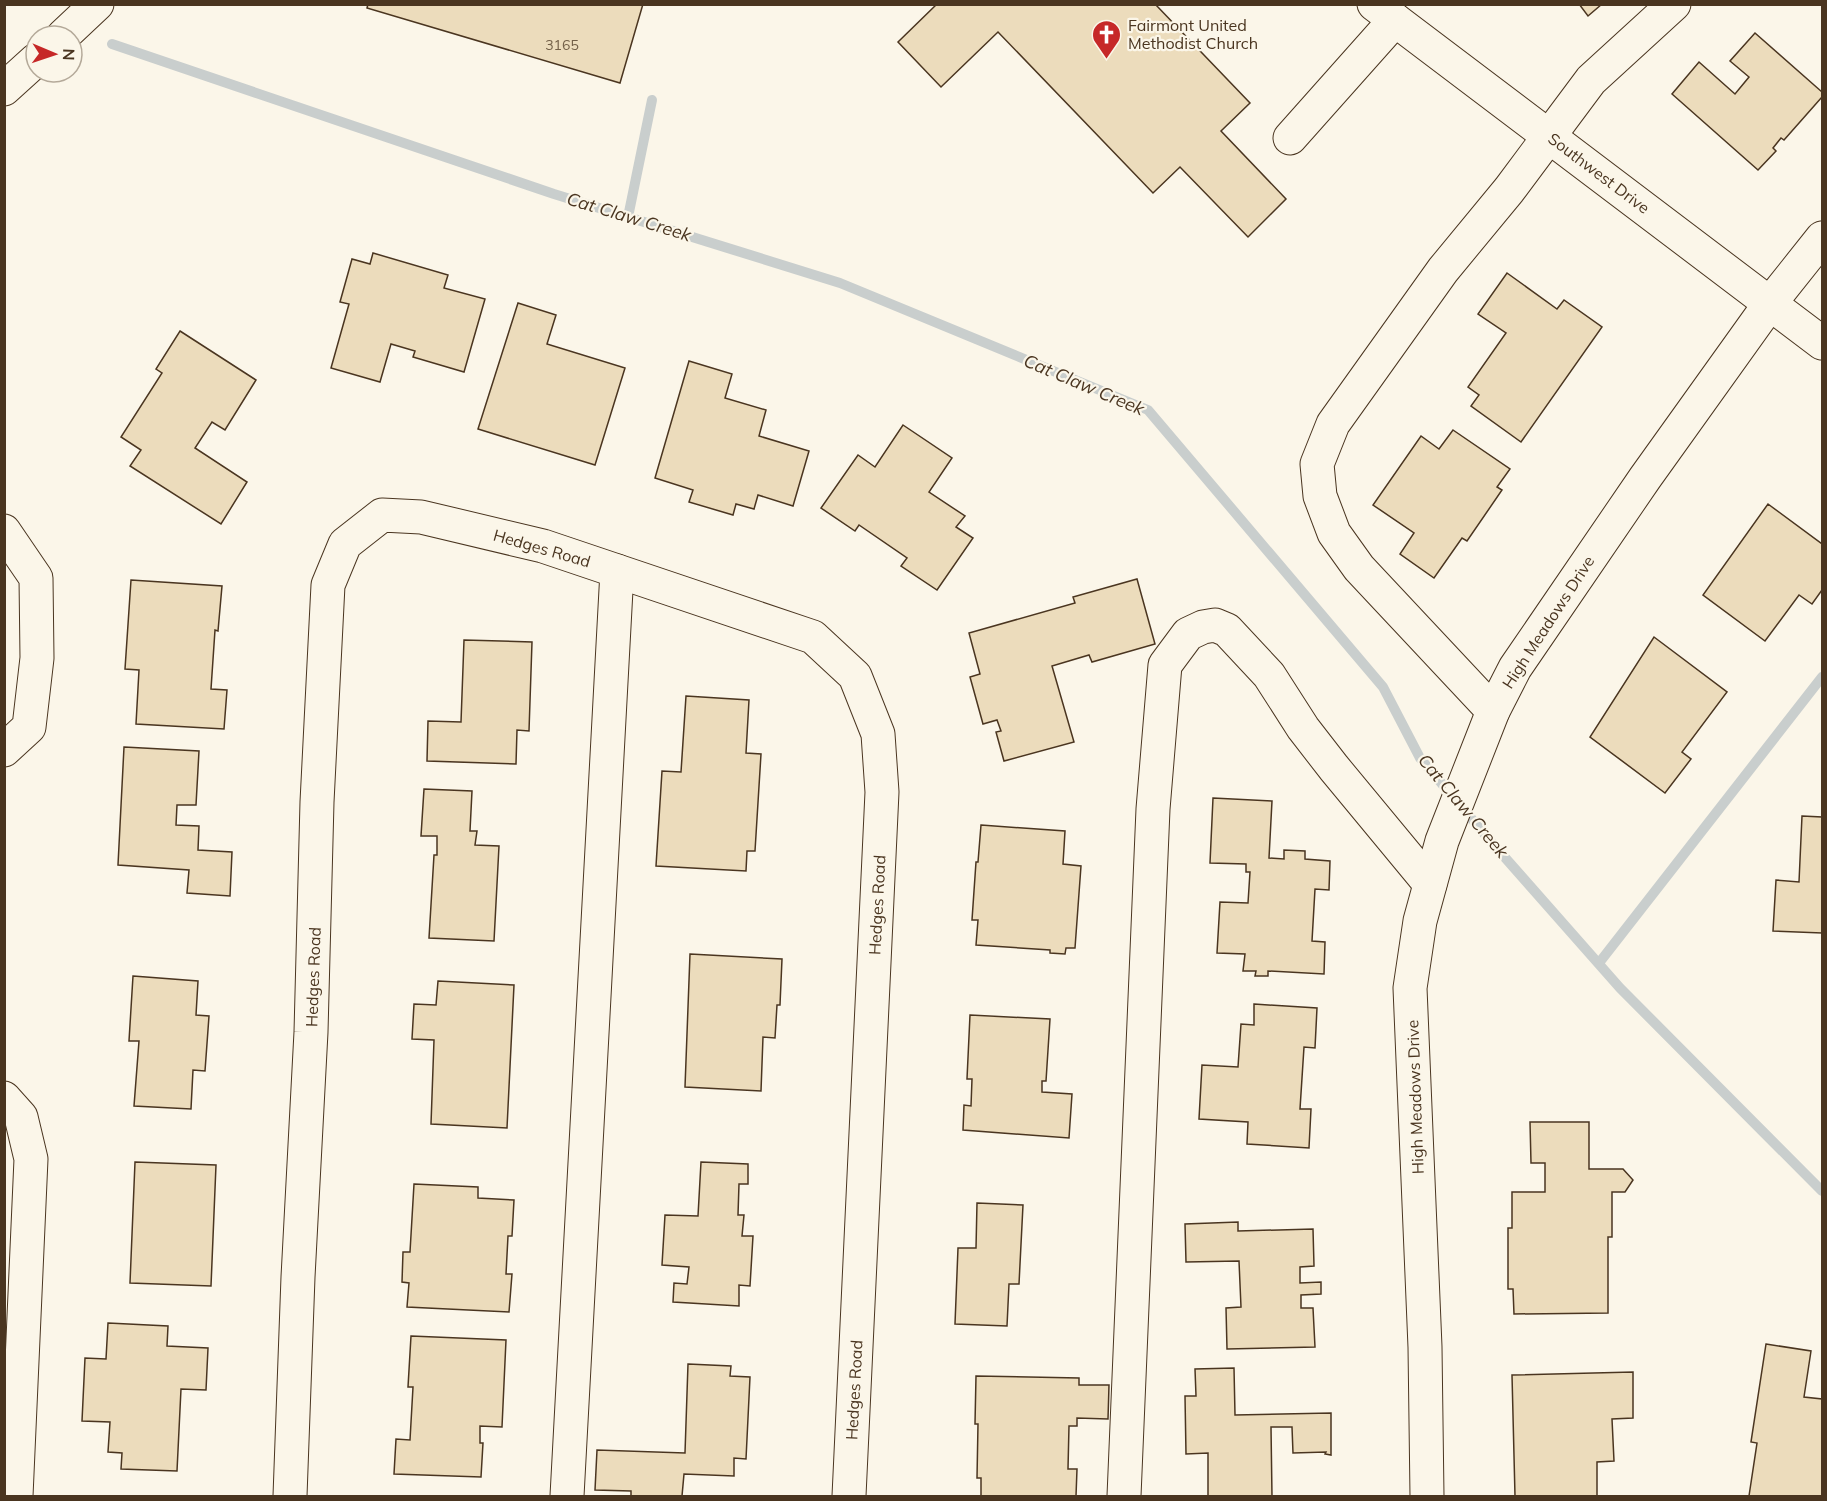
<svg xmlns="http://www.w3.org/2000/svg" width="1827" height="1501" font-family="Mulish,sans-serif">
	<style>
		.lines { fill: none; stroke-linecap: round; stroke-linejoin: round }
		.stream { stroke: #c9cecd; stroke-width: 10 }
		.building { fill: #ecdcbc; stroke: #4a3520; stroke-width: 1.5 }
		.minor-casing { stroke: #4a3520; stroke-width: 35 }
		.major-casing { stroke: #4a3520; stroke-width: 35 }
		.minor { stroke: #fbf6e9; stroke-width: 33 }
		.major { stroke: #fbf6e9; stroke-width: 33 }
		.labels { text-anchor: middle; stroke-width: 4.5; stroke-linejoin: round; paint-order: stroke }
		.number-label { font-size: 14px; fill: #725f47 }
		.poi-label { font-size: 16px; fill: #4a3520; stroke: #fbf6e9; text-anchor: start }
		.street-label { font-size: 16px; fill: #4a3520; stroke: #fbf6e9 }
		.water-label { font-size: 18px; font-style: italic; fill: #4a3520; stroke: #fbf6e9 }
	</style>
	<rect width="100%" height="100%" fill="#fbf6e9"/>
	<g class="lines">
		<g class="stream">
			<polyline points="112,44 554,194 840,283 1148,410 1383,687 1420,758 1493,844 1620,988 1822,1191"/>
			<polyline points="628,217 652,100"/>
			<polyline points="1599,963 1822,677"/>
		</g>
	</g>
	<g class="building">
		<polygon points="368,4 643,4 620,83 367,8"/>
		<polygon points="937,4 1155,4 1250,103 1221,131 1286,199 1248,237 1180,167 1153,193 998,32 941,87 898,42"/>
		<polygon points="1579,4 1602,4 1588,16"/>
		<polygon points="1755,33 1822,92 1822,97 1784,140 1781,138 1773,148 1776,151 1758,170 1672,94 1699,62 1735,94 1749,77 1730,61"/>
		<polygon points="373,253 448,275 444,288 485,299 464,372 413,357 415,351 391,344 380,382 331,368 349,304 340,302 352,259 370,264"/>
		<polygon points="1507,273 1557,309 1564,300 1602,327 1521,442 1471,406 1479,395 1468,387 1506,333 1478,314"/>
		<polygon points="518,303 556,315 547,344 625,368 595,465 478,429"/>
		<polygon points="180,331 256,380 225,430 212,422 195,448 247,482 221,524 130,466 141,450 121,437 162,373 156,369"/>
		<polygon points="689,361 732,374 725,398 766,410 759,436 809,451 793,506 758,495 754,509 736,504 733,515 689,502 693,490 655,478"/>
		<polygon points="903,425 952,458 929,492 965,516 956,527 973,538 937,590 901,566 907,558 859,525 855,531 821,508 858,455 875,467"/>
		<polygon points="1453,430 1510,469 1497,487 1502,490 1467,541 1462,538 1434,578 1400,554 1414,533 1373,505 1421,436 1439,449"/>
		<polygon points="1768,504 1822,544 1822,590 1812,604 1799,595 1765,641 1703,595"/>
		<polygon points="1137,579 1155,644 1092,662 1089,655 1052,666 1074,742 1004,761 996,732 1001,731 997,720 983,724 970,677 980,674 969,633 1075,603 1073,597"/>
		<polygon points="131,580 222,586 218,631 215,630 211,689 227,690 224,729 136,724 139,670 125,669"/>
		<polygon points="1654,637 1727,692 1682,752 1691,759 1665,793 1590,737"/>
		<polygon points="464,640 532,642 529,731 517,730 516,764 427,761 428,721 461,722"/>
		<polygon points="686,696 749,700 746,753 761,754 755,851 747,851 746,871 656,866 662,771 681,772"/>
		<polygon points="124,747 199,751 196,805 177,805 176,825 199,826 198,850 232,852 230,896 187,893 189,870 118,865"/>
		<polygon points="424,789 472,791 470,831 477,831 475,845 499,846 494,941 429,938 434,855 437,855 437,836 421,836"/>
		<polygon points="1213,798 1272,801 1269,858 1284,859 1284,850 1305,851 1305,859 1330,861 1329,890 1315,889 1312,941 1325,942 1324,974 1268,971 1268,976 1255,976 1256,971 1243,971 1245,954 1217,953 1220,902 1248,903 1250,872 1246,872 1246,864 1210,863"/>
		<polygon points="1802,816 1822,817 1822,933 1773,931 1776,880 1799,882"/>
		<polygon points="981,825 1065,831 1063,864 1081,866 1075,948 1066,948 1065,954 1050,953 1050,950 976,945 978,920 972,920 976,862 978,862"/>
		<polygon points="690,954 782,959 780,1005 777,1005 775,1038 763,1037 761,1091 685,1087"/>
		<polygon points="133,976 198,981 196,1015 209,1016 205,1071 193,1070 191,1109 134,1106 139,1041 129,1041"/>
		<polygon points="438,981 514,985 507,1128 431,1124 434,1040 412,1039 414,1004 436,1005"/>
		<polygon points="1254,1004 1317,1008 1315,1048 1304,1047 1300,1109 1311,1109 1309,1148 1247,1144 1248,1122 1199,1119 1202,1065 1238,1067 1241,1024 1254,1025"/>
		<polygon points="970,1015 1050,1019 1046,1081 1042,1081 1042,1092 1072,1094 1069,1138 963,1130 964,1105 971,1106 972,1079 967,1079"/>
		<polygon points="1530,1122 1589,1122 1589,1169 1623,1169 1633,1180 1625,1192 1612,1192 1612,1237 1608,1237 1608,1313 1514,1314 1513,1289 1508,1289 1508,1228 1512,1228 1512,1192 1545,1192 1545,1163 1531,1163"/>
		<polygon points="135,1162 216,1165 211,1286 130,1283"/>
		<polygon points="701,1162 748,1164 748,1184 739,1184 738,1215 744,1215 742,1236 753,1236 750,1286 739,1285 739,1306 673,1302 674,1283 687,1284 689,1267 662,1265 665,1215 698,1216"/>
		<polygon points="414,1184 478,1187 478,1198 514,1200 512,1236 508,1236 506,1274 512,1274 509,1312 407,1307 409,1283 402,1282 403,1252 410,1252"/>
		<polygon points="977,1203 1023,1205 1019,1284 1009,1284 1007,1326 955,1324 958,1248 976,1248"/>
		<polygon points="1238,1222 1238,1231 1313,1229 1314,1266 1300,1267 1300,1283 1321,1282 1321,1294 1301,1295 1301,1308 1313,1308 1315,1347 1227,1349 1226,1308 1241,1307 1239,1261 1186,1262 1185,1224"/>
		<polygon points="108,1323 168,1326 167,1346 208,1348 206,1390 181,1389 177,1471 121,1469 122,1453 108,1452 110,1422 82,1421 85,1358 106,1359"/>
		<polygon points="411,1336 506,1340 502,1427 480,1426 480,1443 483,1443 481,1477 394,1474 396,1439 410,1440 413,1387 408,1387"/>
		<polygon points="1766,1344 1811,1351 1804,1397 1822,1399 1822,1496 1749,1496 1757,1443 1751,1442"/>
		<polygon points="688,1364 731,1366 730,1376 750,1377 746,1459 734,1458 734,1476 684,1474 682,1496 631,1496 631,1491 595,1490 597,1450 685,1453"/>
		<polygon points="1234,1368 1235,1415 1331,1413 1331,1455 1325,1454 1326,1452 1293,1453 1292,1427 1271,1427 1272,1496 1208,1496 1208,1453 1186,1454 1185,1396 1196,1396 1195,1369"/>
		<polygon points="1633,1372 1633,1418 1612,1419 1614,1461 1597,1462 1597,1496 1515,1496 1512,1375"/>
		<polygon points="976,1376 1079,1378 1079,1385 1109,1385 1108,1419 1077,1418 1077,1426 1069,1426 1068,1469 1077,1469 1076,1496 981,1496 981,1478 977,1478 978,1424 975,1424"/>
	</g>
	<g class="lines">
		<defs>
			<g id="minor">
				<polyline points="1290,138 1395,20"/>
				<polyline points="4,531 36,578 37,658 29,727 4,750"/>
				<polyline points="1493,711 1359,568 1334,533 1320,496 1317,464 1333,424 1443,270 1509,190 1591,80 1674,4"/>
				<polyline points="4,1098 21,1117 31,1159 16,1496"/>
				<polyline points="290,1496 298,1277 311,1032 317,802 328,585 345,544 382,515 421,517 543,546 813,637 855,676 878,734 882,792 849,1496"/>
				<polyline points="567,1496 617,571"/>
				<polyline points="1124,1496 1153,809 1165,665 1188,634 1203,627 1215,625 1227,630 1269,675 1303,728 1334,768 1430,884"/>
				<polyline points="1427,1496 1425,1347 1410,988 1420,921 1442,841 1493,711 1515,668 1645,478 1771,302 1822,238"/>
			</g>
			<g id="major">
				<polyline points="1374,4 1822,343"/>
				<polyline points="63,36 97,4"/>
				<polyline points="4,89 36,60"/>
			</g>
		</defs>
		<use href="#minor" class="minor-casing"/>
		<use href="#major" class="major-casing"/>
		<use href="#minor" class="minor"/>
		<use href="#major" class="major"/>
	</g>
	<defs>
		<symbol id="church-pin" viewBox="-11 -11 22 30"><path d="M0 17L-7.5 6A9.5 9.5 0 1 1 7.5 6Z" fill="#c62828" stroke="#fbf6e9"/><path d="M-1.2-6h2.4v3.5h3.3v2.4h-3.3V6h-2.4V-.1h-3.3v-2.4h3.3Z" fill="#fff"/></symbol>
	</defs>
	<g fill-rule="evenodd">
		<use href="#church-pin" x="1090" y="18" width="33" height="45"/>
	</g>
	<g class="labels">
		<g class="number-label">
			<text x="562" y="50">3165</text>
		</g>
		<g class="poi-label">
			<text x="1128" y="31">Fairmont United<tspan x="1128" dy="18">Methodist Church</tspan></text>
		</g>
		<g class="street-label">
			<text transform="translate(1599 173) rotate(37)" y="6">Southwest Drive</text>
			<text transform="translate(542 548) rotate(16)" y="6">Hedges Road</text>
			<text transform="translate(1548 622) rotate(-57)" y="6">High Meadows Drive</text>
			<text transform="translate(877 905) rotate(-87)" y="6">Hedges Road</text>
			<text transform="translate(313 977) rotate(-88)" y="6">Hedges Road</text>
			<text transform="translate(1415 1097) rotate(-92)" y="6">High Meadows Drive</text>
			<text transform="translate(854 1390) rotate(-87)" y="6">Hedges Road</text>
		</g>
		<g class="water-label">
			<text transform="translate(629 217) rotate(17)" y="6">Cat Claw Creek</text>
			<text transform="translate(1084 385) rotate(23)" y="6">Cat Claw Creek</text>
			<text transform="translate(1463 806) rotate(50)" y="6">Cat Claw Creek</text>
		</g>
	</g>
	<rect width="1827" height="1501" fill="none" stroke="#4a3520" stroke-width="12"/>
	<g transform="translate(54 54) rotate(92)"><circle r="28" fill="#fbf6e9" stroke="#b4a999" stroke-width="1.5"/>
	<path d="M0-4.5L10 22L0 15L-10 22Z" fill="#c62828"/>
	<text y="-9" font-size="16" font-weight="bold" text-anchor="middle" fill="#4a3520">N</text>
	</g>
</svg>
